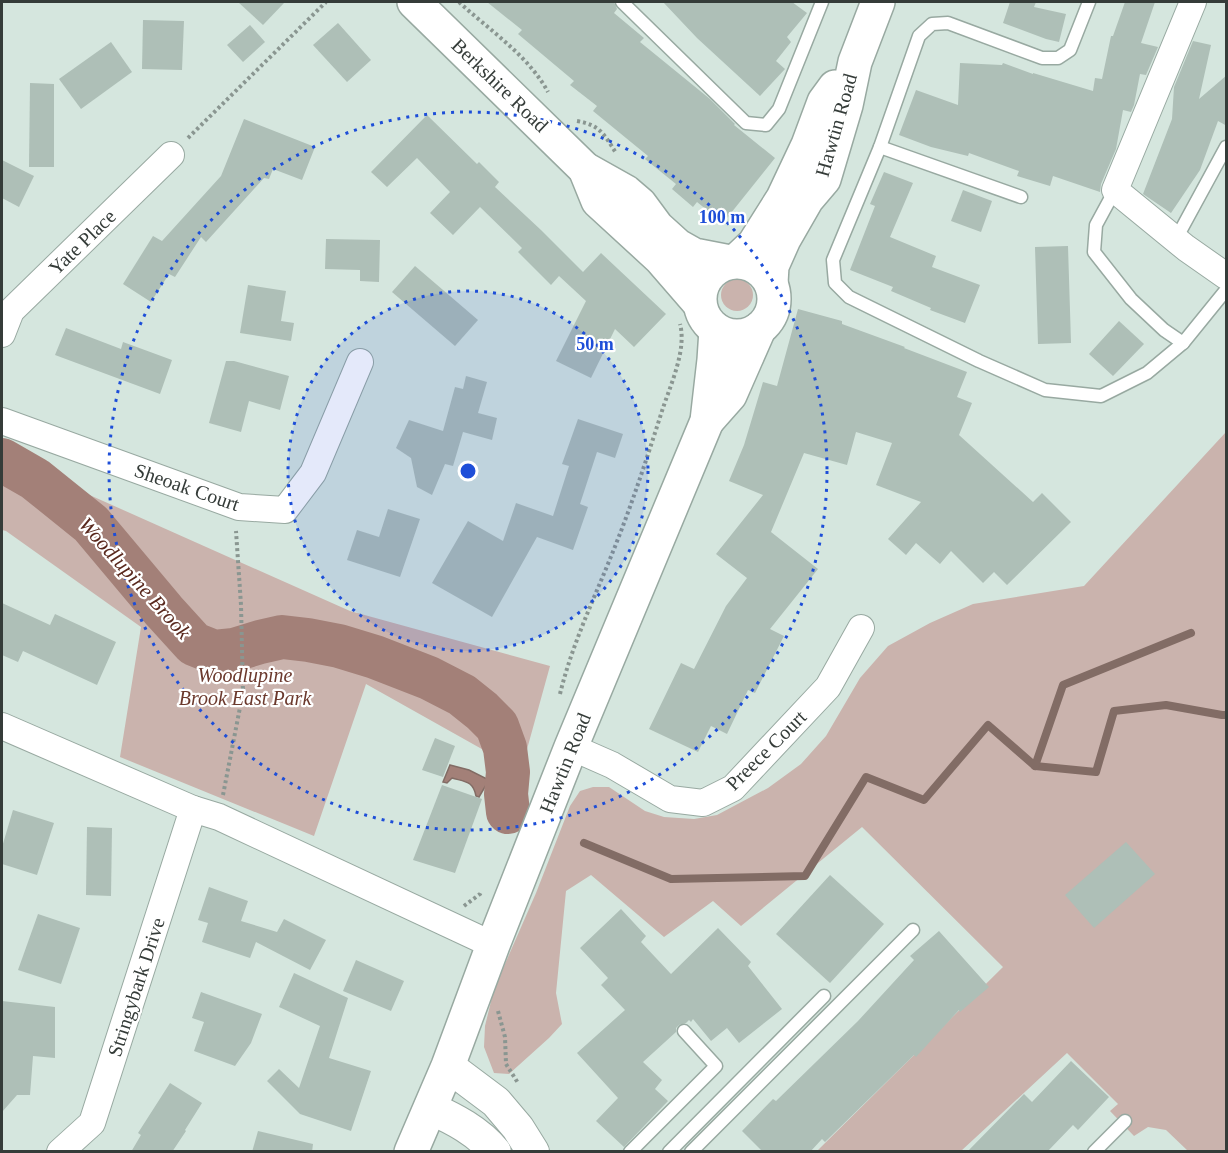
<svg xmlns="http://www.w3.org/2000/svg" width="1228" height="1153" font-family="'Times New Roman',serif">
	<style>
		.green { fill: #cab3ad }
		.water { fill: #a38078; stroke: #826c65; stroke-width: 1.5 }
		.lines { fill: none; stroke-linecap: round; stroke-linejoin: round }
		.stream { stroke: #826c65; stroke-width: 8 }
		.river { stroke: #a38078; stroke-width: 44 }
		.building { fill: #aebfb7 }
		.service-casing { stroke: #98a9a1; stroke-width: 15 }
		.minor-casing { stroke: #98a9a1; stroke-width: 28 }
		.tertiary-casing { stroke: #98a9a1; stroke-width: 34 }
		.secondary-casing { stroke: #98a9a1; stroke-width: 36 }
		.path { stroke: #8a9691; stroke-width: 4; stroke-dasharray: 3 3; stroke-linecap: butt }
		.service { stroke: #fff; stroke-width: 12 }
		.minor { stroke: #fff; stroke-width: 26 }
		.tertiary { stroke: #fff; stroke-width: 32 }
		.secondary { stroke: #fff; stroke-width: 33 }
		.ring { fill: none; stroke: #1d4ed8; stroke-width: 3; stroke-dasharray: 3 6 }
		.labels { text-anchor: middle; stroke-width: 4.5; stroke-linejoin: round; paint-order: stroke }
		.street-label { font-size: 20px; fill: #353c39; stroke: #fff }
		.park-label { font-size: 20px; font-style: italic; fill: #6b392d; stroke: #fff }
		.water-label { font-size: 21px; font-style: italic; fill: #59281d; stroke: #fff }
		.centre { fill: #1d4ed8; stroke: #fff; stroke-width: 3 }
		.ring-label { font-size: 18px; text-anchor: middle; font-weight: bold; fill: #1d4ed8; stroke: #fff; stroke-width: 4.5; stroke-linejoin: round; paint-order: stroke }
	</style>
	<rect width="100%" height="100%" fill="#d5e6de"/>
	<g class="green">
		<circle cx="737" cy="295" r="16"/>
		<polygon points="1226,432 1226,1151 1188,1151 1166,1130 1148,1127 1134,1136 1110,1111 1118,1104 1067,1053 961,1151 817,1151 1003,967 862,827 741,926 713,901 664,937 591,875 566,891 556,993 562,1024 549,1038 509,1074 494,1073 484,1047 485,1026 494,989 536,893 570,806 580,791 593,787 609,787 645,811 664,817 694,819 717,815 768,788 801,764 826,736 860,678 888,646 930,623 973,604 1084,586"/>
		<polygon points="2,456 350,611 550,666 521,771 366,684 314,836 120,757 141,627 6,531 2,530"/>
	</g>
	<path class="water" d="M450,765L469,770L489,780L479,797L476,796C473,781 466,782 452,778L447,783L443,782Z"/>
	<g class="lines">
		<g class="stream">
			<polyline points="1035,766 1096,772 1114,711 1166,705 1222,715 1226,715"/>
			<polyline points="584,843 671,879 805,876 866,777 924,800 988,725 1035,766 1063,685 1191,633"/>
		</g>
		<polyline class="river" points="2,460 35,479 91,524 164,611 194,644 214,652 234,650 260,642 282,637 308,640 339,646 375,657 429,678 462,695 482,711 497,726 505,748 508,772 506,794 508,812"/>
	</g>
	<g class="building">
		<polygon points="238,2 285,2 263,25"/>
		<polygon points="487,2 614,2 617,9 614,13 644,38 640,42 710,99 735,124 734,125 775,158 723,223 697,202 693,207 672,189 676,184 645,159 648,156 593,111 597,106 570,85 574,81 518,34 522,30"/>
		<polygon points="663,2 792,2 807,13 787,37 791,42 776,61 785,69 760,96 697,38"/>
		<polygon points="1010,2 1036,2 1034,7 1066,14 1059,42 1046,39 1003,23"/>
		<polygon points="1125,2 1155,2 1141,43 1158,47 1146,75 1140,74 1134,105 1131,112 1123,110 1116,149 1101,184 1100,192 1053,176 1050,186 1017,176 1019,171 969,153 968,156 931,147 899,135 916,90 958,105 960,63 1002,65 1003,63 1033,74 1033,73 1093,91 1095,78 1102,79 1111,36 1113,36"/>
		<polygon points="143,20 184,21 182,70 142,69"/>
		<polygon points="338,23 371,60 347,82 313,45"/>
		<polygon points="250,25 265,42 243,62 227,45"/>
		<polygon points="1193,41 1211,45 1199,99 1227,75 1227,126 1218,121 1200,170 1171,213 1143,194 1172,119 1174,87"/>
		<polygon points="111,42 132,72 81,109 59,79"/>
		<polygon points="30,83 54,84 54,167 29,167"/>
		<polygon points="427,115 477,164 479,162 499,182 495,187 541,230 583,272 601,253 666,314 634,347 615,329 591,378 556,361 586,301 559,276 551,285 518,252 522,248 480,207 453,235 430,213 450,192 417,158 387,187 371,172"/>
		<polygon points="244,119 315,147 302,180 273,169 269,179 264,178 206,242 201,237 175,277 169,274 151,302 123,284 153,236 162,241 221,176"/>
		<polygon points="2,160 34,176 19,207 2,198"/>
		<polygon points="884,172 913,183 890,237 936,256 932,267 980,285 965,323 930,310 931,308 891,291 893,287 850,270 875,206 870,204"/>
		<polygon points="963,190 992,201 981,232 951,221"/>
		<polygon points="326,239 380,240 379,282 360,281 360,270 325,269"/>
		<polygon points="1068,246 1071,343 1038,344 1035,247"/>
		<polygon points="415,266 478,320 455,346 392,292"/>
		<polygon points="248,285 286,291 281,321 294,323 291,341 240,333"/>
		<polygon points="798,309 842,321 842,324 905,347 904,348 967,372 957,397 972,403 959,435 1033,502 1042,493 1071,522 1007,585 994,572 983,583 951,551 940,564 916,543 906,555 888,539 921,502 876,485 892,443 856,432 847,465 804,453 771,532 818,569 770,629 784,636 755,693 748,690 727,734 711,726 698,752 649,729 681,663 694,669 726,606 747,578 716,554 763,495 729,481 744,445 763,382 777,386"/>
		<polygon points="1119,321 1144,344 1113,376 1089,354"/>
		<polygon points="66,328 121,349 123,342 172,360 160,394 55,355"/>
		<polygon points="226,361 234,361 289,376 280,410 249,401 241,432 209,423"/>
		<polygon points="466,376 487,382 478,413 497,418 492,440 463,432 453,466 445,464 432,495 417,487 411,458 396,448 409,420 443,431 455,387 463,389"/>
		<polygon points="578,419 623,434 615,458 597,452 580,504 588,507 573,550 537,537 492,617 432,583 468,521 503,541 516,503 553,516 569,466 562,464"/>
		<polygon points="388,509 420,519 400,577 347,560 357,530 379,537"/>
		<polygon points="2,603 50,625 55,614 116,642 97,685 23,651 18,662 2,655"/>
		<polygon points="435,738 455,746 443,777 422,770"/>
		<polygon points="442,785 482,799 455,873 413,860"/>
		<polygon points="13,810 54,823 37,875 2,864 2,847"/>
		<polygon points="87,827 112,828 111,896 86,895"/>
		<polygon points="1126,842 1155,874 1094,928 1065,895"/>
		<polygon points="830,875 884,924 830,983 776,934"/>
		<polygon points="209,887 248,901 241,921 277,932 284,919 326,940 310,970 256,942 250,958 202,942 208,923 198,920"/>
		<polygon points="621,909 646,936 641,942 671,974 718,928 751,962 748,966 782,1009 739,1043 727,1028 711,1041 693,1019 691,1022 689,1020 686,1023 679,1025 676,1028 676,1032 643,1062 662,1080 655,1089 668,1101 624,1147 596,1121 618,1098 577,1053 625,1010 601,985 608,978 580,948"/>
		<polygon points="38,914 80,928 61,984 18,970"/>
		<polygon points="939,931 989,987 960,1012 959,1010 916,1057 914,1055 825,1142 822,1139 810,1152 763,1152 742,1131 773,1099 776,1101 858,1021 914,960 910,956"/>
		<polygon points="356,960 404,981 391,1011 343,991"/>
		<polygon points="294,973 348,998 329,1058 371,1071 351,1131 300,1114 267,1081 279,1069 299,1088 320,1026 279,1007"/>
		<polygon points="201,992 262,1014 251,1043 235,1066 194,1051 204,1022 192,1018"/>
		<polygon points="2,1001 55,1007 55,1058 33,1056 30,1095 17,1095 2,1112"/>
		<polygon points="1071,1061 1109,1097 1078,1130 1073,1125 1047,1152 967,1152 1024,1094 1032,1102"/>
		<polygon points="170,1083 202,1103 185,1130 186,1131 172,1152 131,1152 141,1135 138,1133"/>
		<polygon points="258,1131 313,1144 312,1152 252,1152"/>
	</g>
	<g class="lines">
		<defs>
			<g id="service">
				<polyline points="622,2 746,123 766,125 779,109 822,2"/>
				<polyline points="1089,2 1070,50 1058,58 1042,58 948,23 932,24 919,36 880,147 833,260 835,283 849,297 979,361 1045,390 1101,396 1147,373 1183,343 1226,290"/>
				<polyline points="880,147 1021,197"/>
				<polyline points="1115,190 1096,225 1094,252 1131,299 1164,330 1183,343"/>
				<polyline points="1176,239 1226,147"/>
				<polyline points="630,1152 716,1066 684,1031"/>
				<polyline points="669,1152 824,996"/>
				<polyline points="691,1152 913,930"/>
				<polyline points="1094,1152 1125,1121"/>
			</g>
			<g id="minor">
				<polyline points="1193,2 1115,190 1186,248 1226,276"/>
				<polyline points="2,334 11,311 171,155"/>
				<polyline points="2,421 239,507 285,510 313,473 360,362"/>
				<polyline points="2,726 193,809 219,817 493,945"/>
				<polyline points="571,747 612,765 670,799 703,803 733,788 828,687 861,628"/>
				<polyline points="60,1152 92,1123 193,809"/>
			</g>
			<g id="tertiary">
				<polyline points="448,1066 496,1102 518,1128 533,1152"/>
				<path d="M430,1108C454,1119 478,1131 495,1152"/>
			</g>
			<g id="secondary">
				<polyline points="414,2 585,169 626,192 640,204 657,227 678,246 694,255 730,262"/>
				<polyline points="585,169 598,201 660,258 699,303"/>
				<polyline points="736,261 754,244 783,198 808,145 824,102 835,87"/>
				<circle cx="737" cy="299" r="37"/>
				<polyline points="771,283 772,266 784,239 807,199 824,179 846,105 855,62 878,2"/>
				<polyline points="707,421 730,395 759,329"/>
				<polyline points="411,1152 448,1066 493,945 571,747 707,421 714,360 716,330"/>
			</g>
		</defs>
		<use href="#service" class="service-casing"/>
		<use href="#minor" class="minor-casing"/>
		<use href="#tertiary" class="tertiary-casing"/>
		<use href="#secondary" class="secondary-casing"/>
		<g class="path">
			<path d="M459,2C489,30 528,55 548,92"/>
			<path d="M577,121C600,125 604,134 616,153"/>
			<polyline points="188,138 326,2"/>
			<path d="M560,694C572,644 595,597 614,549C632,504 647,458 662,411C670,386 687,350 680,324"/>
			<polyline points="223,795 243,692 241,605 236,531"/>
			<polyline points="464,906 480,894 481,892"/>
			<polyline points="498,1011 505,1037 506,1064 518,1083"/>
		</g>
		<use href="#service" class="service"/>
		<use href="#minor" class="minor"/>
		<use href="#tertiary" class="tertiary"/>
		<use href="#secondary" class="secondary"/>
	</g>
	<circle cx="468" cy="471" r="180" fill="#1d4ed8" fill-opacity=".12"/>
	<g class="ring">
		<circle cx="468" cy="471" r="180"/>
		<circle cx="468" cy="471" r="359"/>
	</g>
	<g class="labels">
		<g class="street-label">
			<text transform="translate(500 85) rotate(44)" y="7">Berkshire Road</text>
			<text transform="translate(836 125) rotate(-74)" y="7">Hawtin Road</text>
			<text transform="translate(82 242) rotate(-44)" y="7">Yate Place</text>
			<text transform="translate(187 487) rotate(19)" y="7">Sheoak Court</text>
			<text transform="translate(766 750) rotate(-45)" y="7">Preece Court</text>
			<text transform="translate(565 763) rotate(-68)" y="7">Hawtin Road</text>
			<text transform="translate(136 987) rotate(-72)" y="7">Stringybark Drive</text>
		</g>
		<g class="park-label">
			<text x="245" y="682">Woodlupine<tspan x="245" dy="23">Brook East Park</tspan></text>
		</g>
		<g class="water-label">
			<text transform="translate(135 578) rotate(48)" y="7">Woodlupine Brook</text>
		</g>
	</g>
	<circle cx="468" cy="471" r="9" class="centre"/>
	<g class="ring-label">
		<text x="722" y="223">100 m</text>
		<text x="595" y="350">50 m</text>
	</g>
	<rect width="1228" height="1153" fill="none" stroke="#353c39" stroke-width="6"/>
</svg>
